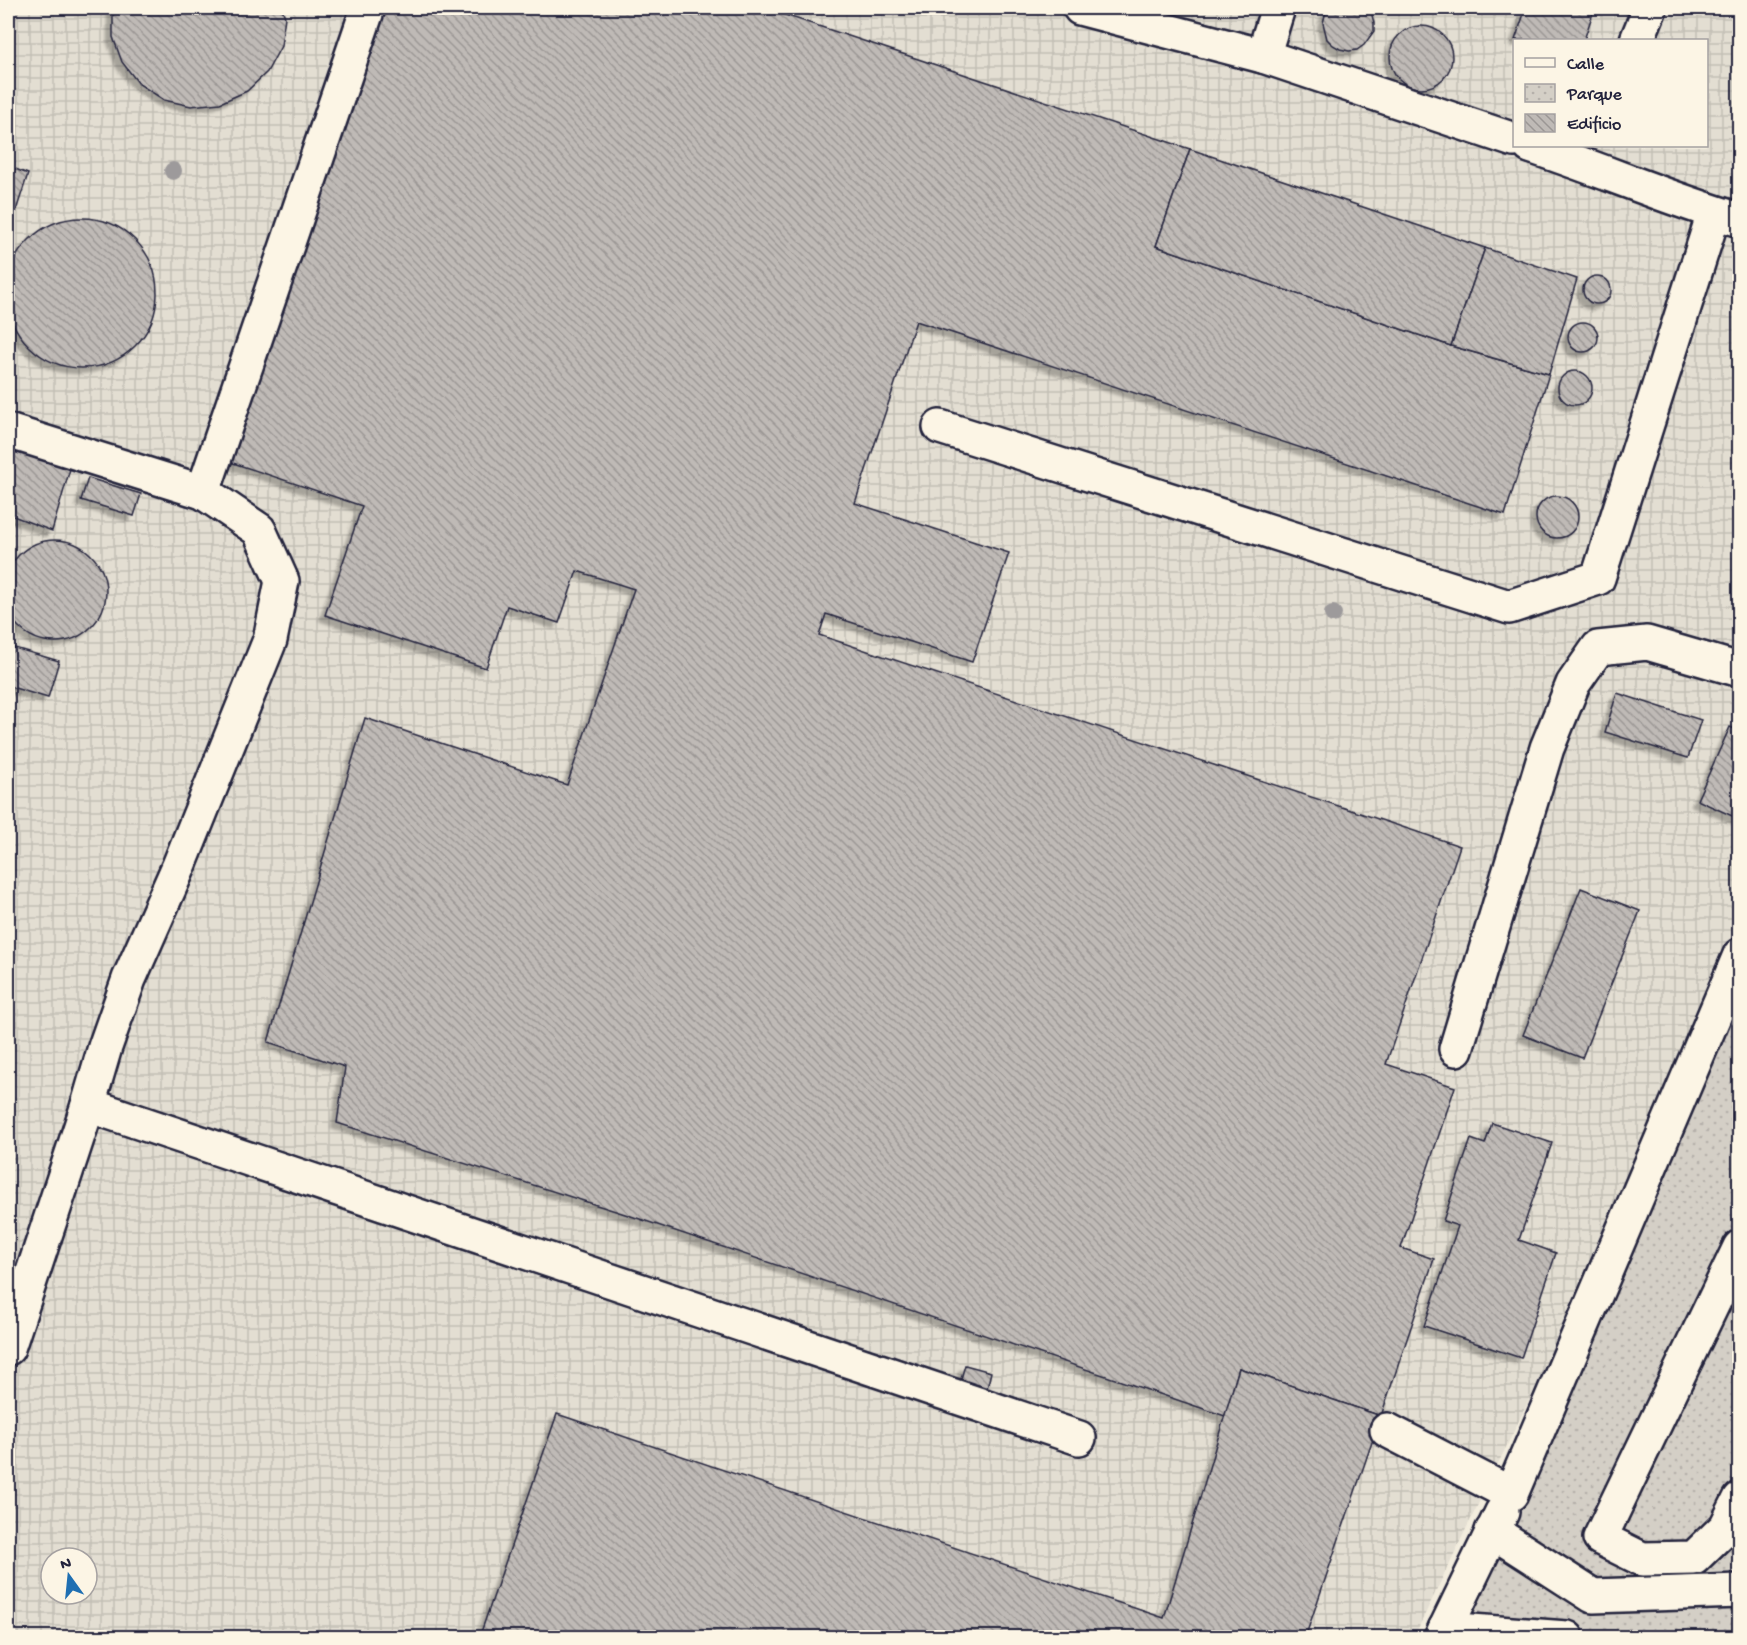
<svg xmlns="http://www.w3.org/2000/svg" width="1747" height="1645" font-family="'Gochi Hand',sans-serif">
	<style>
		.industrial { fill: url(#industrial-grid); fill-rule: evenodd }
		.park { fill: url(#park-dots); stroke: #7b7880; stroke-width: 1.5 }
		.building { fill: url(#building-back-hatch); stroke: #22223b; stroke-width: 1.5; filter: url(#shadow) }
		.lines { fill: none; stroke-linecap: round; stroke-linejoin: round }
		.minor-casing { stroke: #22223b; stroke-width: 38 }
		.minor { stroke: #fcf5e5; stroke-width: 33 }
		.tree { fill: #9d9a9b }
	</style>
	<defs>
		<pattern id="industrial-grid" width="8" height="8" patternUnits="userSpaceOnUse" patternTransform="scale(1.5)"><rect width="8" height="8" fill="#e3ded2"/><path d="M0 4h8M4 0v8" fill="none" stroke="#c2beb5"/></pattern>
		<pattern id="park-dots" width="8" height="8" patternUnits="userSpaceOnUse" patternTransform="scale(1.5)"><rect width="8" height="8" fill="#d4cfc6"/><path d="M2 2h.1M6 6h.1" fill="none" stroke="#b6b1ab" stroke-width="1.8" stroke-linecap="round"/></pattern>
		<pattern id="building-back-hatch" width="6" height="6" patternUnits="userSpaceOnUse" patternTransform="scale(1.5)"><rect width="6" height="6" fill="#bfbab6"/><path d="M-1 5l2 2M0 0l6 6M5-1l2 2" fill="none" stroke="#9b9795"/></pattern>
		<filter id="shadow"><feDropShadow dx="-5.5" dy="5.5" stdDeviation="1.5" flood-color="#0004"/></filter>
	</defs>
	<rect width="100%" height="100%" fill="#f3edde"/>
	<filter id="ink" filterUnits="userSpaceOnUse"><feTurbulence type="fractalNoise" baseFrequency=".0167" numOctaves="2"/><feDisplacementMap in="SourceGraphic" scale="12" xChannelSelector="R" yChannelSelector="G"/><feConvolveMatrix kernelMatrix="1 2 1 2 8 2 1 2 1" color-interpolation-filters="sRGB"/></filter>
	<g filter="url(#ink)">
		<path class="industrial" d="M8,8H1739V971L1466,1529L1414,1637L8,1638ZM1514,40H1706V146H1514ZM51,1558H87V1594H51Z"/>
		<polygon class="park" points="1739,977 1739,1637 1422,1638"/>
		<g class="building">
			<polygon points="113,8 282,8 285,17 281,46 267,72 247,91 220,103 191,106 164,100 139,84 122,62 113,37"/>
			<polygon points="379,8 764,8 1190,149 1156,246 1451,346 1549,374 1505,515 916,321 855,503 1009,553 972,662 826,614 819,635 1460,846 1386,1064 1455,1087 1401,1248 1434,1259 1381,1416 1239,1368 1225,1416 625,1214 337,1123 345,1067 268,1042 365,718 567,785 634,589 577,571 559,623 507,606 486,668 325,615 362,506 227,461"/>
			<polygon points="1330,8 1367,8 1372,15 1374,23 1374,31 1364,45 1357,50 1349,51 1340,49 1333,45 1327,39 1323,23 1325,15"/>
			<polygon points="1526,8 1586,8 1594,10 1584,40 1515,40"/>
			<circle cx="1421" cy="57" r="31"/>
			<polygon points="1190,149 1485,248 1451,346 1156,246"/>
			<polygon points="8,166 28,174 8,235"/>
			<circle cx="82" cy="293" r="75"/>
			<polygon points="1485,248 1577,279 1549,374 1451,346"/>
			<circle cx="1597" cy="290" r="14"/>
			<circle cx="1583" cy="337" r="15"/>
			<circle cx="1575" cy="388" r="17"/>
			<polygon points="8,448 70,469 52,531 8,514"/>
			<polygon points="88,478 141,494 134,516 81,500"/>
			<circle cx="1557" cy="517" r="21"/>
			<circle cx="55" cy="591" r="51"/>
			<polygon points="8,646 59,661 48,698 8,686"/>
			<polygon points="1617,693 1701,720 1688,758 1605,732"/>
			<polygon points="1730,727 1740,731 1739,819 1697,800"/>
			<polygon points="1581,888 1640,911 1582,1058 1523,1035"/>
			<polygon points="1492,1123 1552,1143 1519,1240 1556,1253 1521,1358 1424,1326 1458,1226 1443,1221 1471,1139 1485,1144"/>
			<polygon points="965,1365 991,1372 985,1397 958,1389"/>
			<polygon points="1239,1368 1381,1416 1305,1638 479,1638 557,1414 1164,1618"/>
		</g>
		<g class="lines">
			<defs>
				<g id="minor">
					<polyline points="1080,8 1263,56"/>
					<polyline points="1278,8 1263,56 1514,140"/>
					<polyline points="1637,40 1650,8"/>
					<path d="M1530,146C1600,169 1669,199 1740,220"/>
					<polyline points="940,427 1509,607 1598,578 1714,213"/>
					<polyline points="8,431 203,492 259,530 282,581 270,640 179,866 129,979 105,1047 88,1105 8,1348"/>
					<polyline points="203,492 368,8"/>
					<polyline points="1456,1049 1547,748 1573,684 1598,648 1647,643 1740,670"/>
					<polyline points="88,1105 1079,1438"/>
					<polyline points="1740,1247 1600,1538 1642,1559 1694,1558 1726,1527 1740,1499"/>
					<polyline points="1387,1430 1511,1494 1740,955"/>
					<polyline points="1492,1531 1593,1596 1740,1591"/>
					<polyline points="1445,1629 1567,1638"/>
					<polyline points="1441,1638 1502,1512"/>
				</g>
			</defs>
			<use href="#minor" class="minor-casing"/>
			<use href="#minor" class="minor"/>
		</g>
		<g class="tree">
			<circle cx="173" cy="171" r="9"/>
			<circle cx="1333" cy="614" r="9"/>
		</g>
	</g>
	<rect width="1747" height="1645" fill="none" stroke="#fcf5e5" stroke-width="30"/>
	<rect x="15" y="15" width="1717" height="1615" fill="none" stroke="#22223b" stroke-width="2" filter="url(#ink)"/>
	<rect x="1513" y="39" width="195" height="108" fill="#fcf5e5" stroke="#a5a1a1" stroke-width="1.5"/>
	<rect x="1525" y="58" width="30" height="9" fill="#fcf5e5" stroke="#a5a1a1" stroke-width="1.5"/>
	<text x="1567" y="69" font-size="18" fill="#22223b">Calle</text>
	<rect x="1525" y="84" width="30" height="18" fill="url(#park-dots)" stroke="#a5a1a1" stroke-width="1.5"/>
	<text x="1567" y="99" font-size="18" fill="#22223b">Parque</text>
	<rect x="1525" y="114" width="30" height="18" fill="url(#building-back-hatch)" stroke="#a5a1a1" stroke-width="1.5"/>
	<text x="1567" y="129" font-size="18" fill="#22223b">Edificio</text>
	<g transform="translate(69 1576) rotate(345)"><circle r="28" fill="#fcf5e5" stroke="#a5a1a1" stroke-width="1.5"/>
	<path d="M0-4.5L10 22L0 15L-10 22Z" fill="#1f6fb2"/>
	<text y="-9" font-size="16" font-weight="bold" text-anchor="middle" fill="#22223b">N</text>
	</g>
</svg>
